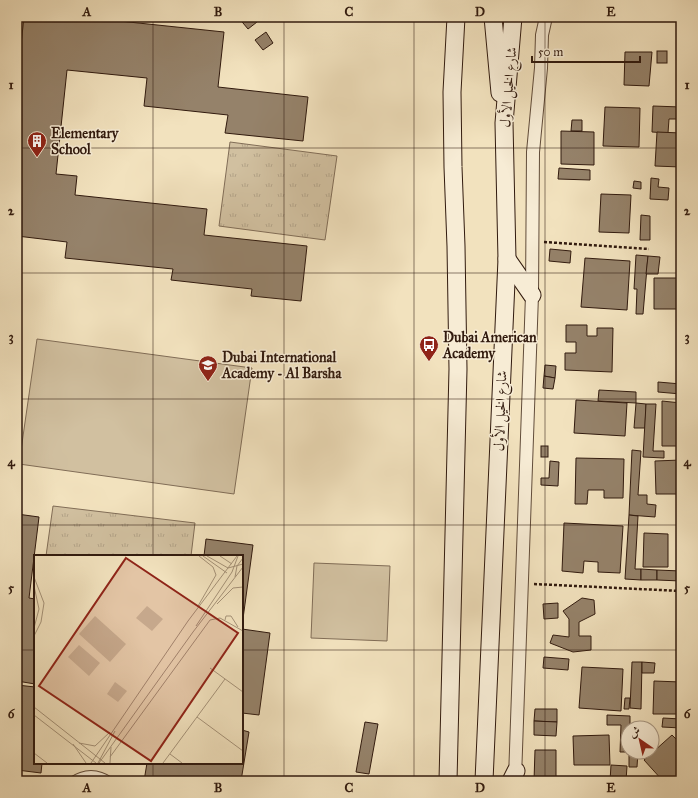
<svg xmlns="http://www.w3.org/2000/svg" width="698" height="798" font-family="'IM FELL Great Primer',Amiri,serif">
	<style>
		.grass { fill: url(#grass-tufts); stroke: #816d57 }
		.garden { fill: #d1c0a0; stroke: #816d57 }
		.building { fill: #95826a; stroke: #311a0e }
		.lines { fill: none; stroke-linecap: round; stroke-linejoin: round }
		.service-casing { stroke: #614c3a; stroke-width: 8 }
		.minor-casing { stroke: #614c3a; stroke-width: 14 }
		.secondary-casing { stroke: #311a0e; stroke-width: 19 }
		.path { stroke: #311a0e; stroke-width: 2.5; stroke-dasharray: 3 2; stroke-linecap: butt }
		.service { stroke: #f7ecd5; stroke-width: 6 }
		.minor { stroke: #f7ecd5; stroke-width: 12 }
		.secondary { stroke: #f7ecd5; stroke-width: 17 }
		.grid { fill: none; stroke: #311a0e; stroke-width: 1; stroke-opacity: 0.55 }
		.labels { text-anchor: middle; stroke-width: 3; stroke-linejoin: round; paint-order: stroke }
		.street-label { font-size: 14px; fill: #311a0e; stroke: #f7ecd5 }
		.poi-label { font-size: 14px; font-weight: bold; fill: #311a0e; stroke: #f7ecd5; text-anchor: start }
		.inset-road { fill: none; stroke: #a59278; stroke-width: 1 }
		.view { fill: #8f2418; fill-opacity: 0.15; stroke: #8f2418; stroke-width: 2 }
		.inset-edge { fill: none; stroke: #311a0e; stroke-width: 2 }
		.neatline { fill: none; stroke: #311a0e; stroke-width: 1.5 }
		.grid-label { font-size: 13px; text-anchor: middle; font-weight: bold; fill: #311a0e }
	</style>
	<defs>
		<pattern id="grass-tufts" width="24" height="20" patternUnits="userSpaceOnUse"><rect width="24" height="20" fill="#d1c0a0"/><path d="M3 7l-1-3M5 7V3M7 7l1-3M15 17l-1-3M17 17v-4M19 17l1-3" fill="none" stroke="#b4a489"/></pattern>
	</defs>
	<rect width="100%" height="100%" fill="#f2e2be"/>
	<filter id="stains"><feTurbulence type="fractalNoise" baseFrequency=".005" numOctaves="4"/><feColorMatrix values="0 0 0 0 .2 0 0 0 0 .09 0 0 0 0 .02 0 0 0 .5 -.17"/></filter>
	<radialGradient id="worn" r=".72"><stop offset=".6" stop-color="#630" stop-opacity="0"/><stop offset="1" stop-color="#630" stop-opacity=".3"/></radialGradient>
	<g class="grass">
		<polygon points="230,142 337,156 325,240 219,226"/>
		<polygon points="53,506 195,523 191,556 46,556"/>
	</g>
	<g class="garden">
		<polygon points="37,339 252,368 234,494 19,464"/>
		<polygon points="314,563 390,566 387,641 311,638"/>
	</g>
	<g class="building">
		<polygon points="24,17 81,17 224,32 218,87 308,97 303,141 225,133 228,115 144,106 147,78 67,70 56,174 77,176 75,195 207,209 204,235 307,246 301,301 251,296 252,289 171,280 173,269 65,258 67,242 17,236 17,81"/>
		<polygon points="238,17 253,17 257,22 248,29"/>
		<polygon points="266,32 273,43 263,50 255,40"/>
		<rect x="657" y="51" width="10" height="12"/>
		<polygon points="625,52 652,52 649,86 624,85"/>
		<polygon points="679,60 681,60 681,94 678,94"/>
		<polygon points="653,106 681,107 681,119 669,119 668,133 652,132"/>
		<polygon points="605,107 640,108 639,147 603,146"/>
		<polygon points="572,120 582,120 582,131 571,131"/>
		<polygon points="561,131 594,132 594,165 561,164"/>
		<polygon points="657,132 681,133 681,167 655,166"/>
		<polygon points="559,168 590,170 590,180 558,179"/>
		<polygon points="651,178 659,179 658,187 669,188 668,200 650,199"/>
		<polygon points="634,181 641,182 641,189 633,188"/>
		<polygon points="601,194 631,195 629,233 599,232"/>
		<polygon points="641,215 650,216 650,240 640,240"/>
		<polygon points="550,249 571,251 570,263 549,261"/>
		<polygon points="636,255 648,256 643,314 636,314 637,289 634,289"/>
		<polygon points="648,256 660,257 658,274 646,274"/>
		<polygon points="585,258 630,261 627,310 581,307"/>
		<polygon points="654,278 681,278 681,315 678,315 678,309 654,309"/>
		<polygon points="566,325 587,325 587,336 597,336 597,328 613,328 612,372 565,370 565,353 576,353 576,342 566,342"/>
		<polygon points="545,365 556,366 555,378 544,376"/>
		<polygon points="544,376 555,378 553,389 543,388"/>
		<polygon points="658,382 681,384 681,394 658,392"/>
		<polygon points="599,390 636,392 636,403 598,401"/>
		<polygon points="576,400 627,403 625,436 574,433"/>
		<polygon points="662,401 681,403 681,446 662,446"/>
		<polygon points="636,403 646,404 645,428 634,428"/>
		<polygon points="646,404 656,404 653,451 664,451 664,458 643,457"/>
		<rect x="541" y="446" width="7" height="11"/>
		<polygon points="632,450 641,451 638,495 647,495 647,504 656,505 655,517 629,515"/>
		<polygon points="576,458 624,459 623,498 604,498 604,490 588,490 587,504 575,504"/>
		<polygon points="681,460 681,501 676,494 656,494 655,461"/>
		<polygon points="550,461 559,462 558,486 541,485 541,478 549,478"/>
		<polygon points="17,514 39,517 29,598 35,599 35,684 17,681"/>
		<polygon points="629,515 638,516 635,569 641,569 641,580 625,579"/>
		<polygon points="564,523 623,526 620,573 598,572 598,562 584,561 583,573 562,571"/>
		<polygon points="644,533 668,534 668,567 643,567"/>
		<polygon points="206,539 253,545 242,626 242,556 204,556"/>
		<polygon points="641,569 657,570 657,580 641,580"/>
		<polygon points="657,570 681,571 681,581 657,580"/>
		<polygon points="582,598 594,600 595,614 579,622 579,636 591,636 591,650 573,652 550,643 553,635 569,637 569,619 563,611"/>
		<polygon points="558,603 558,618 544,619 543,604"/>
		<polygon points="679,610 681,610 681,647 677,647"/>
		<polygon points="242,629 270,633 259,715 242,713"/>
		<polygon points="544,657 569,659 568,670 543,668"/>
		<polygon points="632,662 642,662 641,709 630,708"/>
		<polygon points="642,662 655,663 654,673 642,673"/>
		<polygon points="582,667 623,669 621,711 579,708"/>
		<polygon points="654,681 681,682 681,714 653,714"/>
		<polygon points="17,685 35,687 35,763 42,763 41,773 17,770"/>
		<polygon points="625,698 630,698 629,709 624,709"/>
		<polygon points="535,709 557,709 557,722 534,721"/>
		<polygon points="607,715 630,716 630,728 628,728 629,752 620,752 621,725 607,725"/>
		<polygon points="663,718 681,719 681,728 662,727"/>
		<polygon points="534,721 557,722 556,736 534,735"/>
		<polygon points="365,722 378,724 369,774 356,772"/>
		<polygon points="242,730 249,732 241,781 144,781 147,763 242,763"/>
		<polygon points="609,735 610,765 574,765 573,736"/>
		<polygon points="672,735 681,744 681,781 663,781 644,760"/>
		<polygon points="535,750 556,750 556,781 534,781"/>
		<polygon points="629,752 638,752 637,767 629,767"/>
		<polygon points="611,765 627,766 626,781 610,781"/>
	</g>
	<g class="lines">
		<defs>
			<path id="service" d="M71,781C84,772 98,772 111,781"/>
			<polyline id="minor" points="515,778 532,295 533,152 541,68 542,35 546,17"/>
			<g id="secondary">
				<polyline points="493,17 500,93"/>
				<polyline points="507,259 532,295"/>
				<polyline points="448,781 458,369 456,246 453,167 452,92 456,17"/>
				<polyline points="484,781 507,259 504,123 513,17"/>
				<polyline points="511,781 516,771"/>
			</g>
		</defs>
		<use href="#service" class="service-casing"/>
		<use href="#minor" class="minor-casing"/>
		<use href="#secondary" class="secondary-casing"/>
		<g class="path">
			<polyline points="544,242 649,249"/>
			<polyline points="534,584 681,591"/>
		</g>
		<use href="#service" class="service"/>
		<use href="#minor" class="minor"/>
		<use href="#secondary" class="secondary"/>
	</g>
	<path class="grid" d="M153,17V556M284,17V781M414,17V781M545,17V781M17,148H681M17,273H681M17,399H681M17,525H681M17,650H35M242,650H681M153,763V781"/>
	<defs>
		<symbol id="building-pin" viewBox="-11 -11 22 30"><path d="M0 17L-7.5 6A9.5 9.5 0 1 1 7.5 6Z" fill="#8f2418" stroke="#f7ecd5"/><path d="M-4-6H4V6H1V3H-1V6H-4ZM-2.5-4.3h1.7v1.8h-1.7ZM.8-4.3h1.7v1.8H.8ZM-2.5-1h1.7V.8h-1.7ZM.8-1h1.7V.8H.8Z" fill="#fff"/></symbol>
		<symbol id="bus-pin" viewBox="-11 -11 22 30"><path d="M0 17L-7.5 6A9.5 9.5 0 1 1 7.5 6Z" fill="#8f2418" stroke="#f7ecd5"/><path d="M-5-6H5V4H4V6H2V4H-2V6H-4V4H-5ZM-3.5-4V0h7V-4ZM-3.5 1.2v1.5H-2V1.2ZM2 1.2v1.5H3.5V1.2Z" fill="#fff"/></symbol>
		<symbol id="school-pin" viewBox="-11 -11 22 30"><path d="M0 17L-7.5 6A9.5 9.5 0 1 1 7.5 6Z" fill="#8f2418" stroke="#f7ecd5"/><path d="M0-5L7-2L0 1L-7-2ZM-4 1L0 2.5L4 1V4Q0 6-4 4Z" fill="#fff"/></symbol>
	</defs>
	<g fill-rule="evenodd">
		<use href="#building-pin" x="26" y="130" width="22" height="30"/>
		<use href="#bus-pin" x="418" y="334" width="22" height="30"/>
		<use href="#school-pin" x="197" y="354" width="22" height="30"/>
	</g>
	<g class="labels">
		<g class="street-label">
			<text transform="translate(508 87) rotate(-85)" y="5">شارع الخيل الأول</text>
			<text transform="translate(500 411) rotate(-88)" y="5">شارع الخيل الأول</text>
		</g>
		<g class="poi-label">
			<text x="51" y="138">Elementary<tspan x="51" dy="16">School</tspan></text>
			<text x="443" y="342">Dubai American<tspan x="443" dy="16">Academy</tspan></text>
			<text x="222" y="362">Dubai International<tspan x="222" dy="16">Academy - Al Barsha</tspan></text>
		</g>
	</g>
	<g transform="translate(34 555)">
		<rect width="209" height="209" fill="#f2e2be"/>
		<path d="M113,51L129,64L118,76L102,63ZM45,90L66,108L55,121L34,102Z" fill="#d1c0a0"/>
		<path d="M61,61L92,89L76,107L45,79ZM81,127L93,136L84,147L73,139Z" fill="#d1c0a0"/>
		<path class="inset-road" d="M169,1L193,18M173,1L194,13L209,9M186,1L198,9M0,22L10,48L7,67L0,81M201,22L203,11L209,3M0,31L5,54L0,73M183,49L199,33L209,32M164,51L182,20L179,12L165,1M191,65L192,61H197L204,72M162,71L198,17L204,1M176,113L209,137M0,152L71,208M0,160L62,208M163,162L209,196M45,188L61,191L76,177M39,189L52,208M0,198L13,208M136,199L148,208M76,202L176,65L186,63L209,76M57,208L154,66L203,1M64,208L81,176M65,208L159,77L209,12M76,208L77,192M129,208L191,124"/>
		<path class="view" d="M92,3L204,78L117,206L5,131Z"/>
		<rect width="209" height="209" class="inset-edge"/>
	</g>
	<rect width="698" height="798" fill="none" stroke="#f2e2be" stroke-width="44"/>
	<g transform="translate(640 740) rotate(326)"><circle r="19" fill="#f7ecd5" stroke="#a89885"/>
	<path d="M0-3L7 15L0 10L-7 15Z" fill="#8f2418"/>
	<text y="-6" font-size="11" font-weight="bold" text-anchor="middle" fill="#311a0e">ش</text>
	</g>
	<path d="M532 56v6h108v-6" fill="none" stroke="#311a0e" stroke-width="2"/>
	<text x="538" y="56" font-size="12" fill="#311a0e" stroke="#f7ecd5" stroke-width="3" paint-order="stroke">50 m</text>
	<rect x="22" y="22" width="654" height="754" class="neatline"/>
	<g class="grid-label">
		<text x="87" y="16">A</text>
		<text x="218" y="16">B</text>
		<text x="349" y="16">C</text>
		<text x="480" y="16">D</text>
		<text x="611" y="16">E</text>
		<text x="11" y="89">1</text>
		<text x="687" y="89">1</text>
		<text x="11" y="215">2</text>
		<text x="687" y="215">2</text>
		<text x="11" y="341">3</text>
		<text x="687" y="341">3</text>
		<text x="11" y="466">4</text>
		<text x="687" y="466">4</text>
		<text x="11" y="592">5</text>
		<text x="687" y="592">5</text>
		<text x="11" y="718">6</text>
		<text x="687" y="718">6</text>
		<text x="87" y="792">A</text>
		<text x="218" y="792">B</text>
		<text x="349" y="792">C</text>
		<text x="480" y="792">D</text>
		<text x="611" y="792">E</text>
	</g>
	<rect width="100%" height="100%" filter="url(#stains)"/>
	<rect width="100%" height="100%" fill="url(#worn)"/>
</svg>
